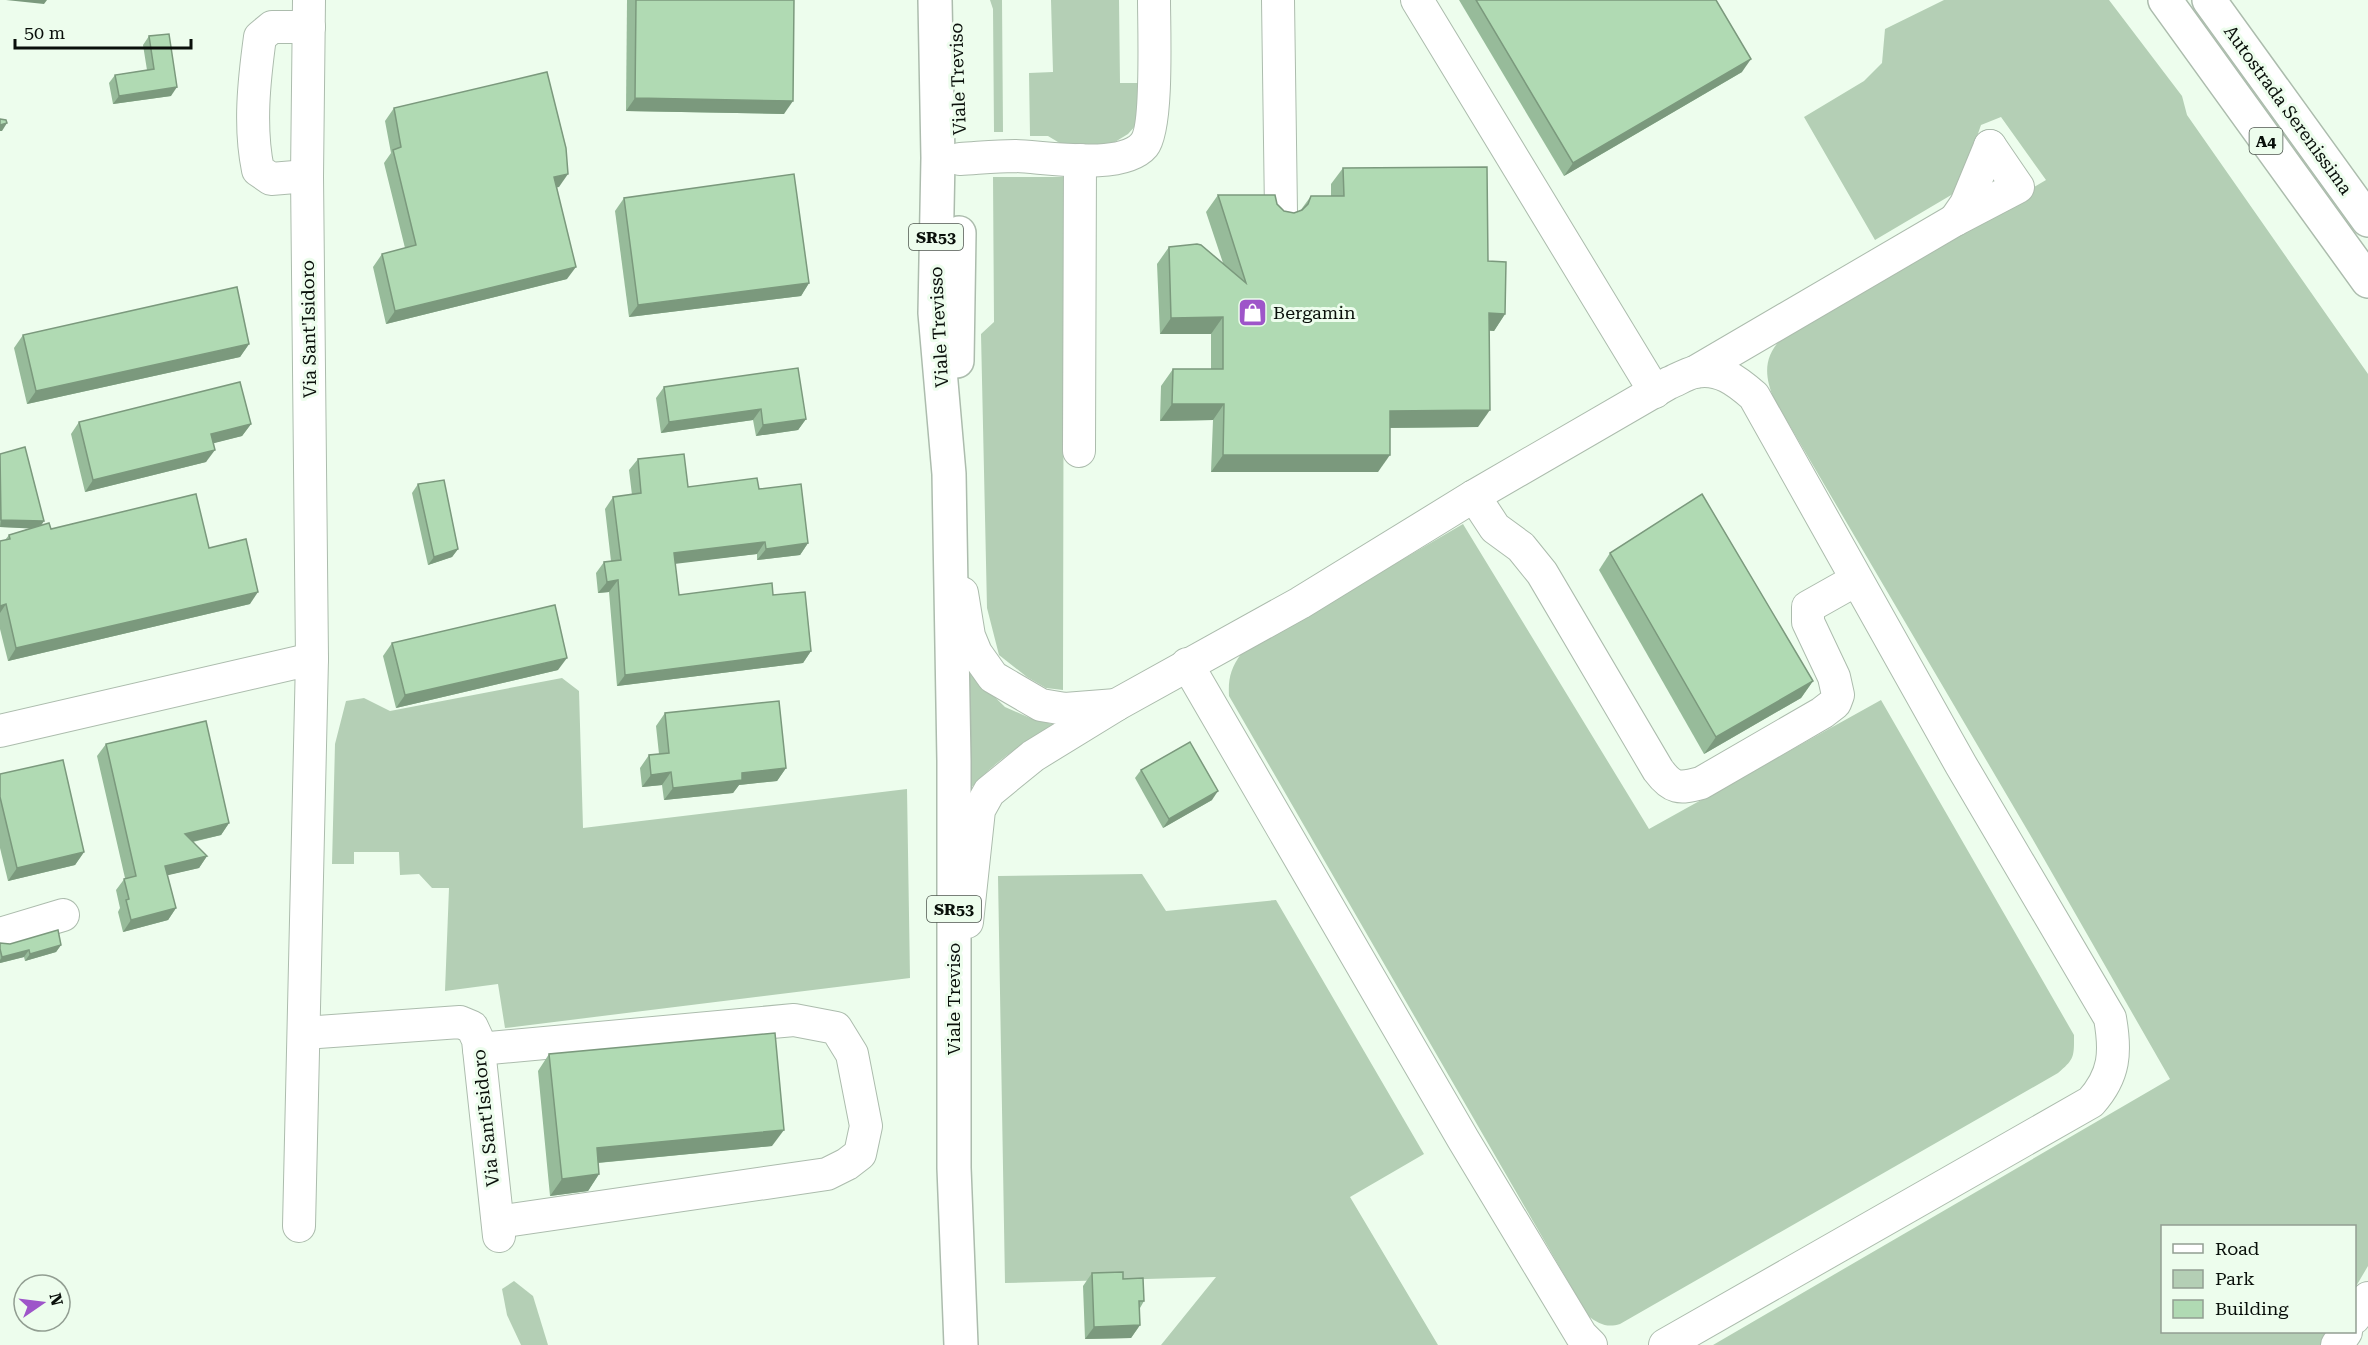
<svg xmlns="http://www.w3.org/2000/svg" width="2368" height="1345" font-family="'Roboto Serif',serif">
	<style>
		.green { fill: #b4cfb5 }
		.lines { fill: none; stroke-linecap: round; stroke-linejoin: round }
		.minor-casing { stroke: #acbcad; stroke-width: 34 }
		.major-casing { stroke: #acbcad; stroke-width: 36 }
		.highway-casing { stroke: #acbcad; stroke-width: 36 }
		.minor { stroke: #fff; stroke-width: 32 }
		.major { stroke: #fff; stroke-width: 33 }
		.highway { stroke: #fff; stroke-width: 33 }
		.wall { fill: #97bb9a }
		.shaded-wall { fill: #7b997d }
		.building { fill: #b0dab3; stroke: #7b997d; stroke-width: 1.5 }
		.labels { text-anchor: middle; stroke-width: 6; stroke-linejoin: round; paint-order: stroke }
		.shield { fill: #edfded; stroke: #4d564e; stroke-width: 1.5 }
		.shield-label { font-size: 16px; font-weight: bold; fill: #090f0a }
		.street-label { font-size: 18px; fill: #090f0a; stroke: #edfded }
		.poi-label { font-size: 18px; fill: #090f0a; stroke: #edfded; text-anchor: start }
	</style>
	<rect width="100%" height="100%" fill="#edfded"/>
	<g class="green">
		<polygon points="990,0 1002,0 1003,132 994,132 993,9"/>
		<polygon points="1051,0 1119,0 1120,83 1139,83 1137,124 1128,134 1110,145 1068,148 1048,136 1030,136 1029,73 1053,72"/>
		<path d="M1944,0H2109L2182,96L2187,115L2368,374V1266L2355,1288L2354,1226H2162V1332H2328L2320,1345H1713L2170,1079L2032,838L1774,399C1763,373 1764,354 1786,334L2046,180L2001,117L1981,125L1958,191L1875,240L1804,117L1864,81L1882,63L1885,29Z"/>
		<polygon points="993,177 1064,177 1063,690 1046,688 1027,677 999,655 987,608 981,334 994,322"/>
		<path d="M1463,524L1649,829L1881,700L2074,1035C2074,1056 2075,1059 2058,1073L1620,1324C1607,1328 1599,1324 1588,1316L1229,696C1228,678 1231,668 1241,654Z"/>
		<path d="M969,672L1005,707L1030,718L1059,726C1024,741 995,761 970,789Z"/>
		<polygon points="562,678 579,691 583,828 907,789 910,978 505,1028 498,984 445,991 449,888 432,888 419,874 400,875 399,852 354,852 354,864 332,864 335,744 346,701 364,698 390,711"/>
		<polygon points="1142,874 1166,911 1276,900 1424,1154 1350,1197 1438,1345 1161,1345 1216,1277 1005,1283 998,876"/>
		<polygon points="514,1281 533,1296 548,1345 521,1345 507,1315 502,1289"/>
	</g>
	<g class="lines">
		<defs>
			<g id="minor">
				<polyline points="309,0 307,176 312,659"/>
				<polyline points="1278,0 1281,212"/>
				<polyline points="1417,0 1655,392"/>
				<path d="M960,159C978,158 997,156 1015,156C1046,157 1122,171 1144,145C1158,128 1154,27 1154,0"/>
				<path d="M307,176L271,179L258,170C249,127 254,81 260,37L272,27H309"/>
				<polyline points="1955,220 1966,204 1990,146"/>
				<polyline points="1695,372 1955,220 2018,187 1990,146"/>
				<polyline points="1079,451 1080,160"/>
				<path d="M1474,496L1495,528L1521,547L1542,573L1658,770C1672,789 1679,789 1701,783L1822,713L1835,703L1838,695L1834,677L1808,622V607L1856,580"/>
				<polyline points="962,593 969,636 976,653 993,677 1041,705 1065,709 1116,705 1033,756 989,792 979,810 967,922"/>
				<polyline points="1187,664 1463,1139 1581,1335 1591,1345"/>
				<path d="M1116,705L1300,603L1474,496L1669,383C1677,380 1686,374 1695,372C1719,367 1737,381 1754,396L1961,765L2110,1018C2116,1052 2115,1075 2091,1102L1665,1345"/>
				<polyline points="0,731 312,659 299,1226"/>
				<polyline points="0,934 63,915"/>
				<polyline points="304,1033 460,1022 472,1027 478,1040 499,1236"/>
				<polyline points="479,1049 794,1020 836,1028 852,1054 866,1126 860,1154 847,1164 827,1174 498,1222"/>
				<polyline points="2354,1318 2368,1298"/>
				<polyline points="2337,1345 2346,1332"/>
			</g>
			<g id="major">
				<polyline points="935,0 938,158 935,313 949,474 954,761 954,1168 961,1345"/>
				<polyline points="957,361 959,233"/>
			</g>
			<g id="highway">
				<polyline points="2165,0 2368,281"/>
				<polyline points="2209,0 2368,220"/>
			</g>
		</defs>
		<use href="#minor" class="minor-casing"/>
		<use href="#major" class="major-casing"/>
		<use href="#highway" class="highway-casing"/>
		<use href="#minor" class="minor"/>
		<use href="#major" class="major"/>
		<use href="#highway" class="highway"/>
	</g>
	<g class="wall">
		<polygon points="627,0 794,0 784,114 626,111"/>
		<polygon points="1459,0 1716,0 1742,72 1564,176"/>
		<polygon points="149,36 171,96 113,104 109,83 115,75 147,70 143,45"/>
		<polygon points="394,108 559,187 557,187 567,279 386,324 373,267 382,254 405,248 384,163 391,153 385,121"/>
		<polygon points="1343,168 1488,261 1505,314 1494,331 1489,330 1478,427 1390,428 1378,472 1211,472 1213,420 1160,421 1161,386 1173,369 1211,369 1211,334 1160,334 1157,264 1169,247 1223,263 1206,212 1218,195 1277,204 1284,211 1294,213 1300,211 1311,196 1331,196 1331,184"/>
		<polygon points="624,198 809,283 801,296 629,317 615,211"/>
		<polygon points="23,335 249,344 240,357 27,404 14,348"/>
		<polygon points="664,387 806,419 798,430 756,436 753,420 661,433 656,398"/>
		<polygon points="79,422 251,424 242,436 213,443 206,462 85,492 71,434"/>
		<polygon points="0,454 41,526 51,529 209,548 250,604 8,661 0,629 0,541 5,540 9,535 31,528 0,527"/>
		<polygon points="638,459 688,487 759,489 808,543 800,555 757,560 757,554 675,563 679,595 773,595 811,651 803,663 617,686 609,592 598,593 596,573 604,562 611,561 605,509 613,497 632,495 629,470"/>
		<polygon points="418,484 458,549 452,557 428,565 412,493"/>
		<polygon points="1610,553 1813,681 1801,698 1704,754 1599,570"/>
		<polygon points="392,643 558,670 396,708 383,656"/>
		<polygon points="665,713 786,768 777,781 739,785 733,793 664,800 662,785 642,787 640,768 649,755 659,754 656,726"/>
		<polygon points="106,744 229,823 221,835 193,842 207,856 199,868 167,875 176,908 168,920 123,932 118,912 120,908 116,890 125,878 97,756"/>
		<polygon points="1141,770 1212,800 1163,828 1135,778"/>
		<polygon points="0,774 84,852 75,865 8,881 0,848"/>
		<polygon points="0,943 10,944 61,945 56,952 25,961 24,957 0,963"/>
		<polygon points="549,1054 772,1146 598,1163 599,1174 588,1191 550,1196 538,1071"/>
		<polygon points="1092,1273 1123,1279 1144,1301 1140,1308 1140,1325 1131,1338 1085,1339 1083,1286"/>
	</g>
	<g class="shaded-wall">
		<polygon points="6,0 47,0 44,4"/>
		<polygon points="1751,59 1742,72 1564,176 1573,163"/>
		<polygon points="177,87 171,96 113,104 119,96"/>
		<polygon points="635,98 793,101 784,114 626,111"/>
		<polygon points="7,123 2,131 0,131 0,125"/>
		<polygon points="568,174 559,187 545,190 554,177"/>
		<polygon points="576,267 567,279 386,324 395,311"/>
		<polygon points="809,283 801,296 629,317 638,305"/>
		<polygon points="1489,313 1505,314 1494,331 1477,330"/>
		<polygon points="1223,317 1211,334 1160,334 1171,318"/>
		<polygon points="249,344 240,357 27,404 36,391"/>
		<polygon points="1172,404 1224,404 1213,420 1160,421"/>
		<polygon points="761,409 753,420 661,433 669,422"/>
		<polygon points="1490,410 1478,427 1378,428 1390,411"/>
		<polygon points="806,419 798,430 756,436 763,425"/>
		<polygon points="251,424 242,436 203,446 211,434"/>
		<polygon points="215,450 206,462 85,492 93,480"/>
		<polygon points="1223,455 1390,455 1378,472 1211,472"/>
		<polygon points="1,520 44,521 39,529 0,527"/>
		<polygon points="765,542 757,554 666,565 674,553"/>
		<polygon points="808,543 800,555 757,560 766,549"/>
		<polygon points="458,549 452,557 428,565 434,557"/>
		<polygon points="618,580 609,592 598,593 607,582"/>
		<polygon points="258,592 250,604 8,661 16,648"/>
		<polygon points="6,604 0,613 0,606"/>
		<polygon points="811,651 803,663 617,686 625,675"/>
		<polygon points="567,658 558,670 396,708 405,695"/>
		<polygon points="1813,681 1801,698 1704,754 1716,737"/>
		<polygon points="786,768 777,781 739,785 733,793 664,800 673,788 742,773"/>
		<polygon points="671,772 662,785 642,787 651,775"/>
		<polygon points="1218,791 1212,800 1163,828 1169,819"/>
		<polygon points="229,823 221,835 177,845 185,834"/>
		<polygon points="84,852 75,865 8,881 17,868"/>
		<polygon points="207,856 199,868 156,878 165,866"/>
		<polygon points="176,908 168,920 123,932 131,920"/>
		<polygon points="61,945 56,952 25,961 30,954"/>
		<polygon points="29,950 24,957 0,963 0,960 2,957"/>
		<polygon points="784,1130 772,1146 585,1164 597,1148"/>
		<polygon points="599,1174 588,1191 550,1196 562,1179"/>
		<polygon points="1140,1325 1131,1338 1085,1339 1094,1327"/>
	</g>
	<g class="building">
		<polygon points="636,0 794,0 793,101 635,98"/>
		<polygon points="1476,0 1716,0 1751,59 1573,163"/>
		<polygon points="169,34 177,87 119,96 115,75 154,69 149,36"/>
		<polygon points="547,72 566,148 568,174 554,177 576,267 395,311 382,254 416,245 393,150 401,147 394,108"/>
		<polygon points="0,119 6,120 7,123 0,125"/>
		<polygon points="1487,167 1488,261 1506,262 1505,314 1489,313 1490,410 1390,411 1390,455 1223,455 1224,404 1172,404 1173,369 1223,369 1223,317 1171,318 1169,247 1197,244 1201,245 1246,283 1218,195 1275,195 1277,204 1284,211 1294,213 1302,210 1308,204 1311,196 1344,196 1343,168"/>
		<polygon points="794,174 809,283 638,305 624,198"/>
		<polygon points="237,287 249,344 36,391 23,335"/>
		<polygon points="798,368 806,419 763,425 761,409 669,422 664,387"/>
		<polygon points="240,382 251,424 211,434 215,450 93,480 79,422"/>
		<polygon points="25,447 44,521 1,520 0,454"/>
		<polygon points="684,454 688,487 757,478 759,489 801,484 808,543 766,549 765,542 674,553 679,595 772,583 773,595 805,592 811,651 625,675 618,580 607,582 604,562 621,560 613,497 641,493 638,459"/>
		<polygon points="444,480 458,549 434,557 418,484"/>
		<polygon points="196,494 209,548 246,539 258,592 16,648 6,604 0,606 0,541 10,539 9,535 49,523 51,529"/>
		<polygon points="1702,494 1813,681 1716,737 1610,553"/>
		<polygon points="555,605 567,658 405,695 392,643"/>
		<polygon points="779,701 786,768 742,773 742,780 673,788 671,772 651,775 649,755 669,753 665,713"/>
		<polygon points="206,721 229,823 185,834 207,856 165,866 176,908 131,920 126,900 129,899 124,879 136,876 106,744"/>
		<polygon points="1190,742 1218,791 1169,819 1141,770"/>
		<polygon points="63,760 84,852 17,868 0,797 0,774"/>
		<polygon points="58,930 61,945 30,954 29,950 2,957 0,949 0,943 10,944"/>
		<polygon points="775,1033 784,1130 597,1148 599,1174 562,1179 549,1054"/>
		<polygon points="1123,1272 1123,1279 1143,1278 1144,1301 1139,1301 1140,1325 1094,1327 1092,1273"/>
	</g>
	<defs>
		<symbol id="shop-square" viewBox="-11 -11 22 22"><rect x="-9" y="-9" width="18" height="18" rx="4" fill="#9e55c9" stroke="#edfded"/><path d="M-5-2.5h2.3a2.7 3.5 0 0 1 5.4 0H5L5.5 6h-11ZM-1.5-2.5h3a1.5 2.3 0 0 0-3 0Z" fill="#fff"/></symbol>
	</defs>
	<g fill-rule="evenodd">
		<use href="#shop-square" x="1236" y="296" width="33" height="33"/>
	</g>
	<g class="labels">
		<g class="shield">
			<rect x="2249.5" y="128" width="33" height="26" rx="4.5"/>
			<rect x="909" y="224" width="54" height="26" rx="4.5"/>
			<rect x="927" y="896" width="54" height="26" rx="4.5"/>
		</g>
		<g class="shield-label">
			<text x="2266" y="147">A4</text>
			<text x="936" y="243">SR53</text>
			<text x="954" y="915">SR53</text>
		</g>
		<g class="street-label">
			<text transform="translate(958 79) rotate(-92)" y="6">Viale Treviso</text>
			<text transform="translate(2288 110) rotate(54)" y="6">Autostrada Serenissima</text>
			<text transform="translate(939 327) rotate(-93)" y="6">Viale Trevisso</text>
			<text transform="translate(309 329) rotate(-91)" y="6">Via Sant'Isidoro</text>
			<text transform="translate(954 999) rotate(-90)" y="6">Viale Treviso</text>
			<text transform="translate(486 1118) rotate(-96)" y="6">Via Sant'Isidoro</text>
		</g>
		<g class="poi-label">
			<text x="1273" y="319">Bergamin</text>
		</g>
	</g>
	<rect x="2161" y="1225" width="195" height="108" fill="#edfded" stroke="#929e92" stroke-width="1.5"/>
	<rect x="2173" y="1244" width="30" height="9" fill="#ffffff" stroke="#929e92" stroke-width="1.5"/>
	<text x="2215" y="1255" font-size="18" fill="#090f0a">Road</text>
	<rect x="2173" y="1270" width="30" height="18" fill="#b4cfb5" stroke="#929e92" stroke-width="1.5"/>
	<text x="2215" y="1285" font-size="18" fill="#090f0a">Park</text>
	<rect x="2173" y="1300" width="30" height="18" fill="#b0dab3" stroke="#929e92" stroke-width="1.5"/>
	<text x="2215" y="1315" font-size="18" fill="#090f0a">Building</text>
	<g transform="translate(42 1303) rotate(76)"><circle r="28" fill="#edfded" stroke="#929e92" stroke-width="1.5"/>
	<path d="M0-4.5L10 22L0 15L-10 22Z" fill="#9e55c9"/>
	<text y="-9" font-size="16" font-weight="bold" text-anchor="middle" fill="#090f0a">N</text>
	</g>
	<path d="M15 39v9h176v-9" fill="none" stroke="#090f0a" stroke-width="3"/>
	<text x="24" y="39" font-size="18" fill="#090f0a" stroke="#edfded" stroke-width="4.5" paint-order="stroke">50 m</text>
</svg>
